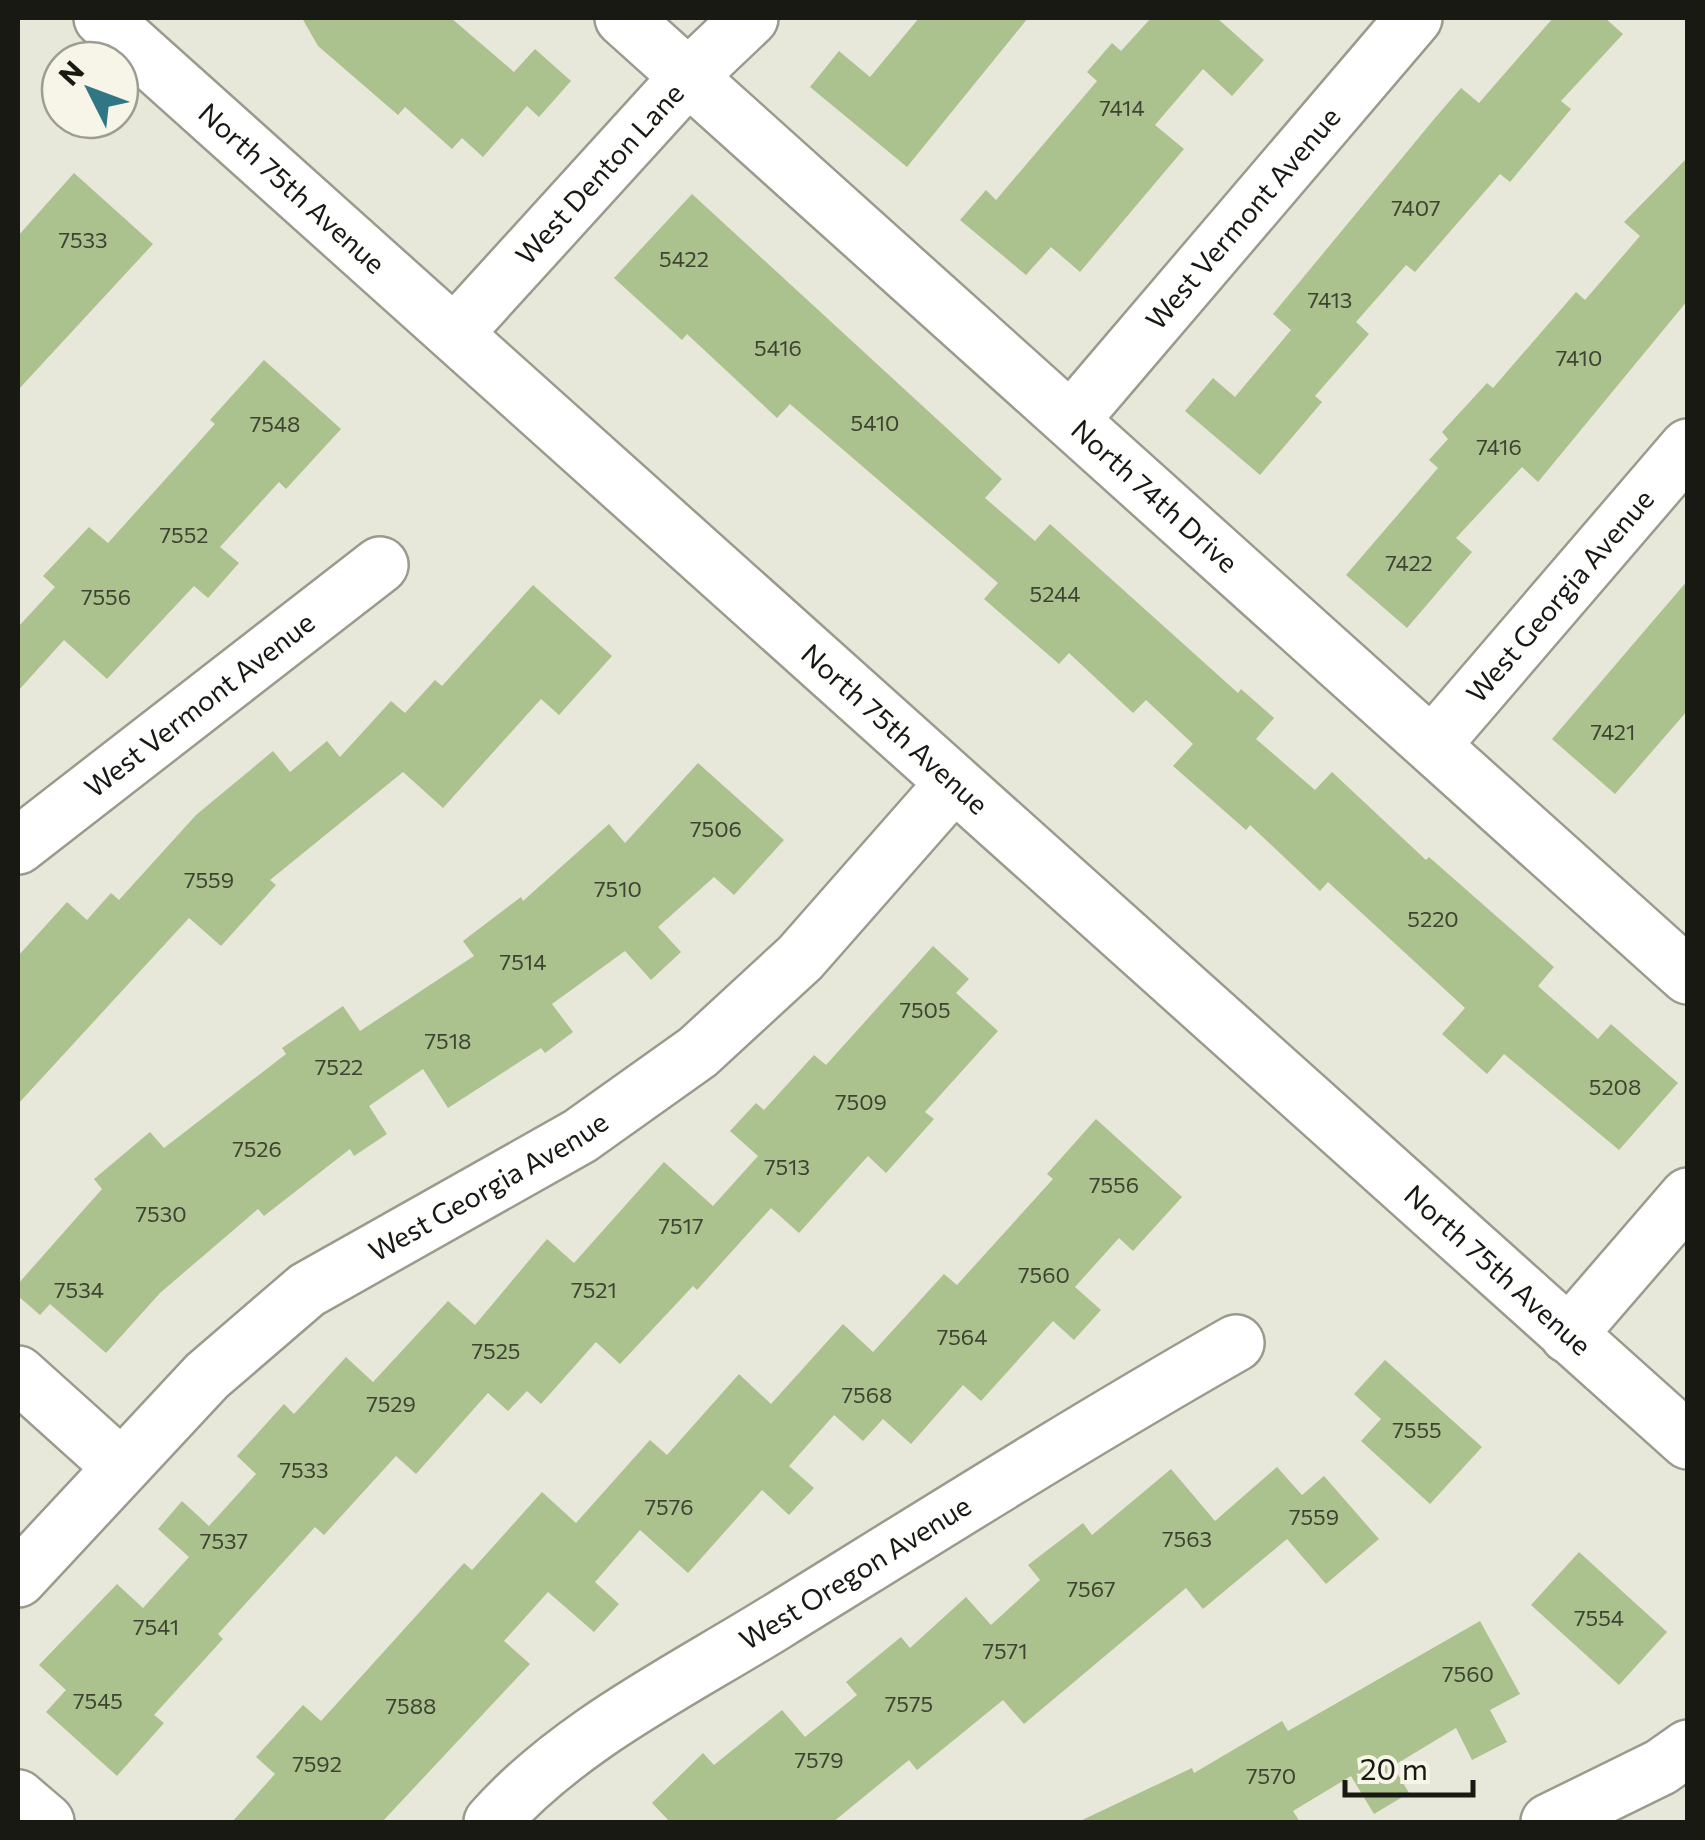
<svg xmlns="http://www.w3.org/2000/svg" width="1705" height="1840" font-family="Commissioner,sans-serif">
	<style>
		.building { fill: #abc18e }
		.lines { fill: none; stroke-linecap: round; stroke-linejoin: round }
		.minor-casing { stroke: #9a9a8d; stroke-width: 60 }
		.major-casing { stroke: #9a9a8d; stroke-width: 60 }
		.minor { stroke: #fff; stroke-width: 55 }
		.major { stroke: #fff; stroke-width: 55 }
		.labels { text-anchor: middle; stroke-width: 8; stroke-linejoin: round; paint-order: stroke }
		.number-label { font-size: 22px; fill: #3e4332 }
		.street-label { font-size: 28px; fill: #191914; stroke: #f6f5e7 }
	</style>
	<rect width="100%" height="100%" fill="#e8e8da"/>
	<g class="building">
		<polygon points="302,18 451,18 514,72 535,49 571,81 539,117 527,106 483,157 462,138 452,149 405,107 398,115 318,46"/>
		<polygon points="919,18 1028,18 907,167 810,87 839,51 870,77"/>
		<polygon points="1151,18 1217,18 1264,60 1232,96 1203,69 1155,125 1184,149 1080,272 1051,247 1026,275 960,220 986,190 996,200 1097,81 1087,72 1112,43 1121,51"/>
		<polygon points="1553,18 1605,18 1623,34 1561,101 1571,109 1510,182 1500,174 1415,272 1406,265 1356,322 1369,334 1315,396 1322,402 1260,475 1185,411 1213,378 1235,397 1291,330 1273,314 1435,118 1461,88 1479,103"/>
		<polygon points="1688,157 1688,300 1538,482 1522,467 1456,538 1472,552 1407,628 1346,575 1438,468 1429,460 1448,439 1442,432 1487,383 1493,388 1576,292 1585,300 1640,236 1624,222"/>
		<polygon points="74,173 153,244 18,390 18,236"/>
		<polygon points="692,194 1002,479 985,498 1035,541 1050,524 1238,693 1241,689 1274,718 1256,739 1315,790 1332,772 1426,860 1429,857 1554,967 1538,986 1598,1039 1611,1024 1678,1083 1619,1150 1504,1054 1487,1074 1442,1034 1465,1008 1328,882 1320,891 1250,825 1246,830 1173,766 1193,744 1146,700 1133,713 1069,653 1059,664 984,599 998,583 790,404 777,418 687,334 682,340 614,278"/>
		<polygon points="264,360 341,429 286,489 279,482 220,547 239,563 208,598 194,586 107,679 64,640 18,691 18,627 55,587 43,576 89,527 108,543 215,424 210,420"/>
		<polygon points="1688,580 1688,710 1615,794 1552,739"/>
		<polygon points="533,585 612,656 559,715 541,699 443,808 403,772 270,880 276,885 221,946 189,918 18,1104 18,956 67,902 87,920 111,893 119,900 196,815 273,751 290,772 327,741 340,757 391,701 405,713 435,680 442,686"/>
		<polygon points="698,763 784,840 734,895 714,877 658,927 681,952 651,980 625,951 552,1004 573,1032 545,1053 541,1048 448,1108 423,1069 369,1106 387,1134 354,1156 350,1149 264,1216 258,1209 160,1293 106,1353 50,1304 40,1315 18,1296 18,1284 102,1189 94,1179 150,1132 164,1148 286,1054 282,1048 343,1006 360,1031 474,956 463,941 521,897 523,901 609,824 625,843"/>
		<polygon points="933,946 969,979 956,993 998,1031 925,1112 934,1119 886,1173 868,1156 799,1233 771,1208 697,1290 693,1286 620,1364 596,1342 541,1404 527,1391 508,1411 488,1393 416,1474 396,1456 324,1535 315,1527 218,1634 223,1639 154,1715 164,1723 117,1776 46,1712 66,1690 39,1665 117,1584 143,1608 189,1557 158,1529 182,1501 209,1526 256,1474 237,1456 284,1404 294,1414 346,1357 373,1382 448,1301 475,1325 547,1239 574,1263 664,1162 713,1206 758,1156 730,1131 756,1103 764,1110 814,1055 826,1065"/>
		<polygon points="1096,1119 1182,1197 1133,1251 1119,1238 1075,1287 1101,1310 1074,1340 1053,1321 981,1401 963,1385 911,1444 883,1419 863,1441 834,1415 789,1466 814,1488 789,1515 762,1490 688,1573 640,1530 595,1582 619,1604 594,1632 548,1592 504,1641 530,1664 382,1822 232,1822 275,1774 256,1757 303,1705 321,1721 464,1563 472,1570 542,1492 576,1523 650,1440 667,1455 739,1374 771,1404 843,1324 873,1352 944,1274 957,1285 1053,1179 1047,1174"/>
		<polygon points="1385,1360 1482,1447 1430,1504 1361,1441 1381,1419 1354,1394"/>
		<polygon points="1277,1467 1302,1495 1324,1476 1379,1539 1326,1584 1287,1539 1203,1609 1186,1588 1024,1724 1003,1700 917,1770 909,1760 833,1822 670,1822 652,1803 703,1753 714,1765 782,1710 805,1737 857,1695 846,1682 901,1637 910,1648 966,1597 991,1625 1040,1580 1028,1565 1083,1523 1092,1535 1171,1469 1215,1521"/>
		<polygon points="1579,1552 1667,1632 1619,1685 1531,1605"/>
		<polygon points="1480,1621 1520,1694 1490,1710 1507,1742 1472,1760 1456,1728 1393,1766 1409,1793 1374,1814 1351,1776 1293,1811 1300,1822 1078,1822 1192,1768 1194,1773 1282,1721 1288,1731"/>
	</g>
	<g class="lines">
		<defs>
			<g id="minor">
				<path id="s1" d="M623,18L1688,976"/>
				<path id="s2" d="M455,333L688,77L750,18"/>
				<path id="s3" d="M1071,420L1414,18"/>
				<path id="s4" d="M1433,744L1688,447"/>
				<path id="s5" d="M18,846L380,565"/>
				<polyline points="1568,1335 1688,1196"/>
				<polyline points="18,1374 119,1465"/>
				<path id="s6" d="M18,1579L207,1376L307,1290L580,1136L698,1052L800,958L953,784"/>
				<polyline points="18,1798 46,1822"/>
				<path id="s7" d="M492,1822C568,1736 679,1682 776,1622C928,1528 1080,1432 1236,1343"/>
				<polyline points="1549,1822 1661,1767 1688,1748"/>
			</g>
			<g id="major">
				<path id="s8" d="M102,18L1688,1441"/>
			</g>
		</defs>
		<use href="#minor" class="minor-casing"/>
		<use href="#major" class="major-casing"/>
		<use href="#minor" class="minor"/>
		<use href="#major" class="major"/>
	</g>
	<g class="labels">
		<g class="number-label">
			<text x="1122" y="116">7414</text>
			<text x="1416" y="216">7407</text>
			<text x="83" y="248">7533</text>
			<text x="684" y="267">5422</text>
			<text x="1330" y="308">7413</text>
			<text x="778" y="356">5416</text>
			<text x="1579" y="366">7410</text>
			<text x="875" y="431">5410</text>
			<text x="275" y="432">7548</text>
			<text x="1499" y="455">7416</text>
			<text x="184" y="543">7552</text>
			<text x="1409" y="571">7422</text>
			<text x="1055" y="602">5244</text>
			<text x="106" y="605">7556</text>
			<text x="1613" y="740">7421</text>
			<text x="716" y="837">7506</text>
			<text x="209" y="888">7559</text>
			<text x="618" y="897">7510</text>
			<text x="1433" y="927">5220</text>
			<text x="523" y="970">7514</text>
			<text x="925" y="1018">7505</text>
			<text x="448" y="1049">7518</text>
			<text x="339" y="1075">7522</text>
			<text x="1615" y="1095">5208</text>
			<text x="861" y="1110">7509</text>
			<text x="257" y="1157">7526</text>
			<text x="787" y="1175">7513</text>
			<text x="1114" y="1193">7556</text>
			<text x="161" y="1222">7530</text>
			<text x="681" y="1234">7517</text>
			<text x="1044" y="1283">7560</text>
			<text x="79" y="1298">7534</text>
			<text x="594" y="1298">7521</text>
			<text x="962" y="1345">7564</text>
			<text x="496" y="1359">7525</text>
			<text x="867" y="1403">7568</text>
			<text x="391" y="1412">7529</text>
			<text x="1417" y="1438">7555</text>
			<text x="304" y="1478">7533</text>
			<text x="669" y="1515">7576</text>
			<text x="1314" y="1525">7559</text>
			<text x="1187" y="1547">7563</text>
			<text x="224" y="1549">7537</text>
			<text x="1091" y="1597">7567</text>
			<text x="1599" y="1626">7554</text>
			<text x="156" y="1635">7541</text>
			<text x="1005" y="1659">7571</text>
			<text x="1468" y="1682">7560</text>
			<text x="98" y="1709">7545</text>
			<text x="909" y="1712">7575</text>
			<text x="411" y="1714">7588</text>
			<text x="819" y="1768">7579</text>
			<text x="317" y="1772">7592</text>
			<text x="1271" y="1784">7570</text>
		</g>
		<g class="street-label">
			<text dy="10" stroke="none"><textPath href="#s2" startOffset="215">West Denton Lane</textPath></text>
			<text dy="10" stroke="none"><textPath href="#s8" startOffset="255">North 75th Avenue</textPath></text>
			<text dy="10" stroke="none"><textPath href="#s3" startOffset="265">West Vermont Avenue</textPath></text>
			<text dy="10" stroke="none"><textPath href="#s1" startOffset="715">North 74th Drive</textPath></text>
			<text dy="10" stroke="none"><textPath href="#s4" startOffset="195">West Georgia Avenue</textPath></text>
			<text dy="10" stroke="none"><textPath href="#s5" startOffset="230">West Vermont Avenue</textPath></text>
			<text dy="10" stroke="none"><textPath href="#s8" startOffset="1065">North 75th Avenue</textPath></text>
			<text dy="10" stroke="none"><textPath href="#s6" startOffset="618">West Georgia Avenue</textPath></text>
			<text dy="10" stroke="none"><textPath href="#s8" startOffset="1875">North 75th Avenue</textPath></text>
			<text dy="10" stroke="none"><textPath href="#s7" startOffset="442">West Oregon Avenue</textPath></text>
		</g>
	</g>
	<rect width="1705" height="1840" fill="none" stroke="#191914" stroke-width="40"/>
	<g transform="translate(90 90) rotate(312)"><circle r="48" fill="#f6f5e7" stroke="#9e9d93" stroke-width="2.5"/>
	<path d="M0-8L18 38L0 25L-18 38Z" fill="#317685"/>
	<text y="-15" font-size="28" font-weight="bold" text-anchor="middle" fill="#191914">N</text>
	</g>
	<path d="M1345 1780v15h128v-15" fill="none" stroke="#191914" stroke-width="5"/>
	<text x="1360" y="1780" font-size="30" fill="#191914" stroke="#f6f5e7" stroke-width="8" paint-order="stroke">20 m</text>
</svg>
